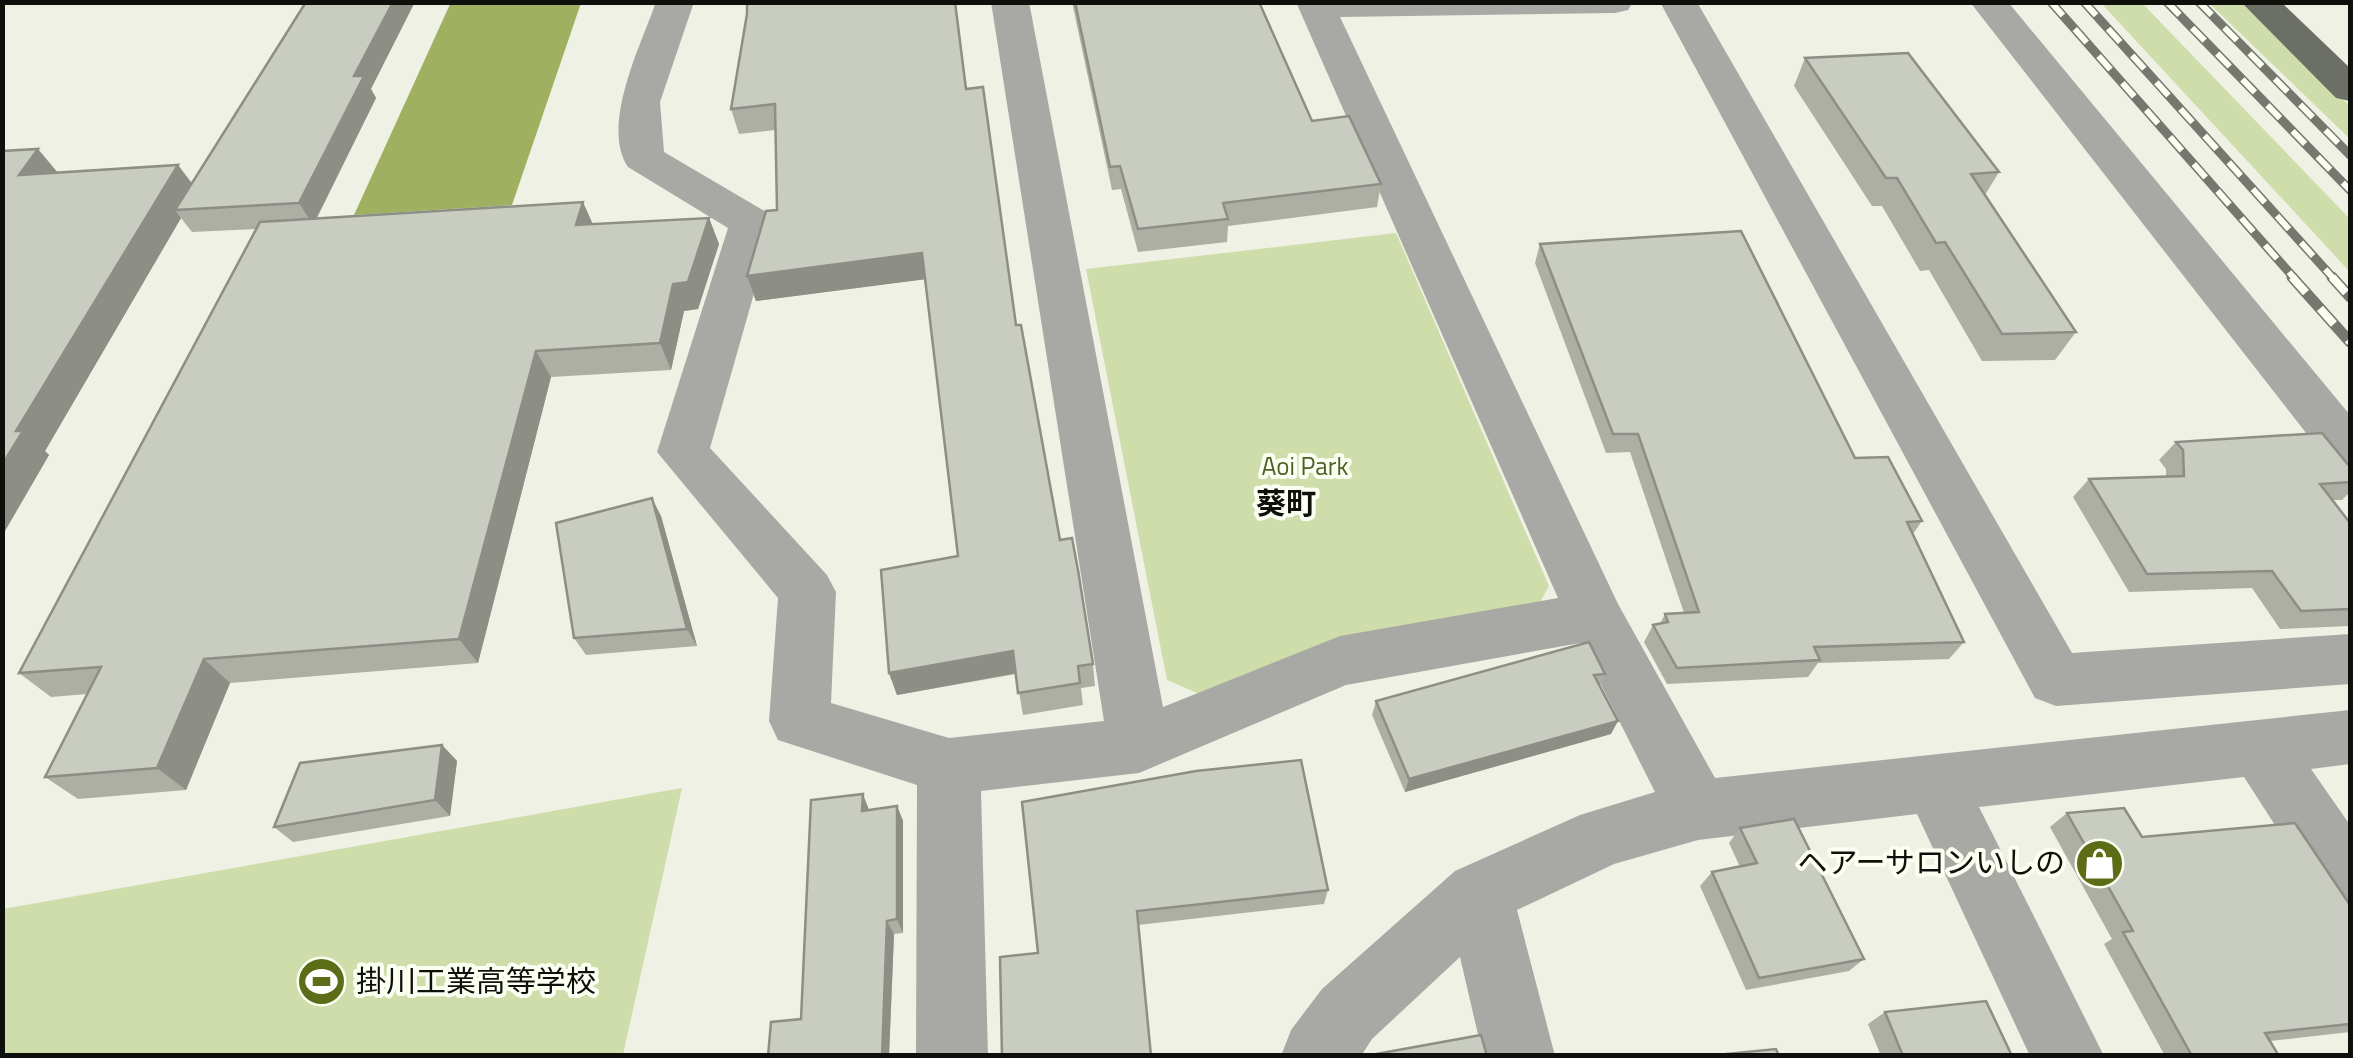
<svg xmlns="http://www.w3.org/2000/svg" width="2353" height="1058" font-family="'Titillium Web','Noto Sans JP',sans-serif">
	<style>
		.green { fill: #cfddaa }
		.water { fill: #9fb160 }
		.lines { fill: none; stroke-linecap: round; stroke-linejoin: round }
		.street { fill: #a8a9a4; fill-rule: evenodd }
		.primary { fill: #6c6f66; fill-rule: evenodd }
		.rail-far1-casing { stroke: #767870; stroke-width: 9 }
		.rail-casing { stroke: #767870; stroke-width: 11 }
		.rail-far1 { stroke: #fbfff2; stroke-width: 6; stroke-dasharray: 18; stroke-linecap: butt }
		.rail { stroke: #fbfff2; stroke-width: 8; stroke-dasharray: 21; stroke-linecap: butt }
		.wall { fill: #adafa5 }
		.shaded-wall { fill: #8d8f86 }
		.building { fill: #c9ccc0; stroke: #8d8f86; stroke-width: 2.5 }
		.labels { text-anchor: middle; stroke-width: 8; stroke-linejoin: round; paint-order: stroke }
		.park-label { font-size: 25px; fill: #525e25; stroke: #fbfff2 }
		.quarter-label { font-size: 30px; font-weight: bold; fill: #0f100c; stroke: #fbfff2 }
		.near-poi-label { font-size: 30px; fill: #0f100c; stroke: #fbfff2; text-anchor: end }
	</style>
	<rect width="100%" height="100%" fill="#eef1e4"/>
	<g class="green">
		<polygon points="2101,3 2142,3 2350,219 2350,272"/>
		<polygon points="2209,3 2241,3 2350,106 2350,139"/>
		<polygon points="1396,233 1549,586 1536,609 1204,696 1167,680 1086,269"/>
		<polygon points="682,788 623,1055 3,1055 3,909"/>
	</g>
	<polygon class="water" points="451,2 581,3 512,205 354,215"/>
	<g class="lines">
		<g class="street">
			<path d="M656,2H694L660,102L664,152L768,213L774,223L710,448L827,575L836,592L831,703L949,738L1104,721L991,2H1029L1163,707L1340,636L1558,598L1296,2H1633L1628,10L1615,13L1340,17L1618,604L1715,778L2350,710V764L2311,769L2350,825V913L2326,904L2244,777L1979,807L2104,1056H2030L1917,814L1698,840L1614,864L1517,910L1555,1056H1483L1460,957L1372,1039L1361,1056H1281L1291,1030L1322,989L1455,871L1580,815L1655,792L1580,643L1346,685L1139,773L981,791L988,1056H916L917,785L778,740L769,721L778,598L657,452L728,228L628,167C600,126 641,45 656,2Z"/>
			<polygon points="1660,2 1697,2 2072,653 2350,634 2350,684 2056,706 2035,698"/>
			<polygon points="1970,2 2008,2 2350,415 2350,471 2331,465"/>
		</g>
		<polygon class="primary" points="2241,2 2281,2 2350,68 2350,101 2336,98"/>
		<defs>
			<g id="rail-far1">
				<polyline points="2051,2 2295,279"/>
				<polyline points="2084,2 2334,279"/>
				<polyline points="2167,2 2350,190"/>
				<polyline points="2199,2 2350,155"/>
			</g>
			<g id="rail">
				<polyline points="2292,277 2350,342"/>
				<polyline points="2332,277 2350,297"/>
			</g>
		</defs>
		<use href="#rail-far1" class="rail-far1-casing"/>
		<use href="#rail" class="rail-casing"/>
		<use href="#rail-far1" class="rail-far1"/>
		<use href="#rail" class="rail"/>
	</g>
	<g class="wall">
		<polygon points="1072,2 1259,2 1312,121 1381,184 1377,207 1228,226 1227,242 1138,252 1121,189 1112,190"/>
		<polygon points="747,14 966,89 1060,540 1093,664 1095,686 1081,688 1083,705 1023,715 1016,674 897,695 889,673 958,556 925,279 756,301 747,276 777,210 775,130 739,134 731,109"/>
		<polygon points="1805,58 1999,172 1985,195 2076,332 2055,360 1982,361 1929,270 1920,271 1882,206 1872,206 1794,86"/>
		<polygon points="371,89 376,98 317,218 593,224 709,218 719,244 698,309 684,311 671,370 551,377 478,663 230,683 186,790 78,799 45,777 87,694 51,697 19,673 257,229 192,232 181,218 45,451 49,455 2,536 2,151 58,172 178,165 192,183"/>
		<polygon points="1540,244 1855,458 1922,521 1913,534 1964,642 1949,659 1818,663 1808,677 1667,684 1644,642 1653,625 1660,624 1665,614 1684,613 1630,452 1606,453 1535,263"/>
		<polygon points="2176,442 2350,467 2350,492 2342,500 2333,500 2350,523 2350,626 2280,629 2252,588 2129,592 2073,497 2089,479 2166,477 2166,469 2159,460"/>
		<polygon points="661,516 697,646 586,655 574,638"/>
		<polygon points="1605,674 1600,685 1611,734 1405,792 1372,715 1376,701"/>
		<polygon points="442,745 457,761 450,816 293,842 274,827"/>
		<polygon points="1022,802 1328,890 1324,904 1138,925 1038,953"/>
		<polygon points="897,806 903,821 903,933 894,934 889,1056 768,1056 801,1019 869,810"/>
		<polygon points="2067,813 2350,905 2350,1032 2270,1041 2279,1056 2165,1056 2104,944 2112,939 2050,827"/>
		<polygon points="1740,828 1864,959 1849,971 1746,990 1700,886 1712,872 1740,867 1729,843"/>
		<polygon points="1885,1012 2012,1056 1881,1056 1868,1024"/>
	</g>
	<g class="shaded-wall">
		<polygon points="393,2 415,2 371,89 376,98 313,225 299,203 354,76"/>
		<polygon points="38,149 59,174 19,175"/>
		<polygon points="178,165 197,191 175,210 181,218 45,451 49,455 2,536 2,465 16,431"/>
		<polygon points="583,202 595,229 576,225"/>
		<polygon points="709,218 719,244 698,309 684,311 671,370 660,343 673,284"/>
		<polygon points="922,253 927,279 756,301 747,276"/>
		<polygon points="536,351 551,377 478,663 459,639"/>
		<polygon points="652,498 661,516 697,646 687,629"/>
		<polygon points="1013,651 1017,673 897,695 889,673"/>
		<polygon points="204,659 230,683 186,790 157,768"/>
		<polygon points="1618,721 1611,734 1405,792 1409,779"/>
		<polygon points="442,745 457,761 450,816 435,800"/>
		<polygon points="863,794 869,810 862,811"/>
		<polygon points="897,806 903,821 903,933 897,919"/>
		<polygon points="887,921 894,934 889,1056 882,1056"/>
	</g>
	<g class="building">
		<polygon points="306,2 393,2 354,76 364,76 299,203 175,210"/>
		<polygon points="747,2 955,2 966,89 983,87 1016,325 1021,325 1060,540 1072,538 1078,570 1093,664 1078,666 1080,683 1018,693 1013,651 889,673 881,570 958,556 922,253 747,276 766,211 777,210 775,104 731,109 747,14"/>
		<polygon points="1075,2 1259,2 1312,121 1349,116 1381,184 1223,203 1228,219 1138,229 1120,166 1110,167"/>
		<polygon points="1908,53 1999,172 1971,174 2076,332 2002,334 1945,242 1936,243 1897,178 1886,178 1805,58"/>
		<polygon points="38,149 19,175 178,165 16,431 23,431 2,465 2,151"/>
		<polygon points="583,202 576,225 709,218 688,282 673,284 660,343 536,351 459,639 204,659 157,768 45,777 101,667 19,673 260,222"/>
		<polygon points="1741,231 1855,458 1888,457 1922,521 1907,522 1964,642 1814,647 1820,660 1677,668 1653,625 1668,622 1665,614 1699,612 1638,434 1613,434 1540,244"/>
		<polygon points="2322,433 2350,467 2350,482 2320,484 2350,523 2350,609 2301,611 2272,571 2147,574 2089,479 2184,476 2183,450 2176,442"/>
		<polygon points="652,498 687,629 574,638 556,523"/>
		<polygon points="1589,642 1605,674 1594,675 1618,721 1409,779 1376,701"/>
		<polygon points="442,745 435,800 274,827 300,763"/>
		<polygon points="1301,760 1328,890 1137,911 1151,1056 1002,1056 1000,957 1038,953 1022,802 1196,771"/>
		<polygon points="863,794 862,811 897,806 897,919 887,921 882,1056 768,1056 771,1022 801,1019 811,800"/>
		<polygon points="2124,808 2142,837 2295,823 2350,905 2350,1024 2265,1033 2279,1056 2192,1056 2123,932 2133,931 2067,813"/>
		<polygon points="1794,819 1864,959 1759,978 1712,872 1757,863 1740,828"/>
		<polygon points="1986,1001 2012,1056 1903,1056 1885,1012"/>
		<polygon points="1481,1035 1487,1056 1365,1056"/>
		<polygon points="1776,1049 1779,1056 1706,1056"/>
	</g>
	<defs>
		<symbol id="shop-disc" viewBox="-11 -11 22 22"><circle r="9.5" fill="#5c6c17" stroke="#fbfff2"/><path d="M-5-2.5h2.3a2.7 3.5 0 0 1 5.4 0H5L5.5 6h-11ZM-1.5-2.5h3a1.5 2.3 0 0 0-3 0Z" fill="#fff"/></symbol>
		<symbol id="stadium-disc" viewBox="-11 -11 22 22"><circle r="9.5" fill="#5c6c17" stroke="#fbfff2"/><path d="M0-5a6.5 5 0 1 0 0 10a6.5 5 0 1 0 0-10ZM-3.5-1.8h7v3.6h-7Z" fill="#fff"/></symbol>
	</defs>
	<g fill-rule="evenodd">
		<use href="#shop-disc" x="2072" y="836" width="55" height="55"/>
		<use href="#stadium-disc" x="294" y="954" width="55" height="55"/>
	</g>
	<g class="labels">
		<g class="park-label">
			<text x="1305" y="475">Aoi Park</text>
		</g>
		<g class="quarter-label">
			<text x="1286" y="514">葵町</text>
		</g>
		<g class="near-poi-label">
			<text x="2065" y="873">ヘアーサロンいしの</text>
			<text x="356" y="992" text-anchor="start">掛川工業高等学校</text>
		</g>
	</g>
	<rect width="2353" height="1058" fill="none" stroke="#0f100c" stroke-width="10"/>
</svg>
